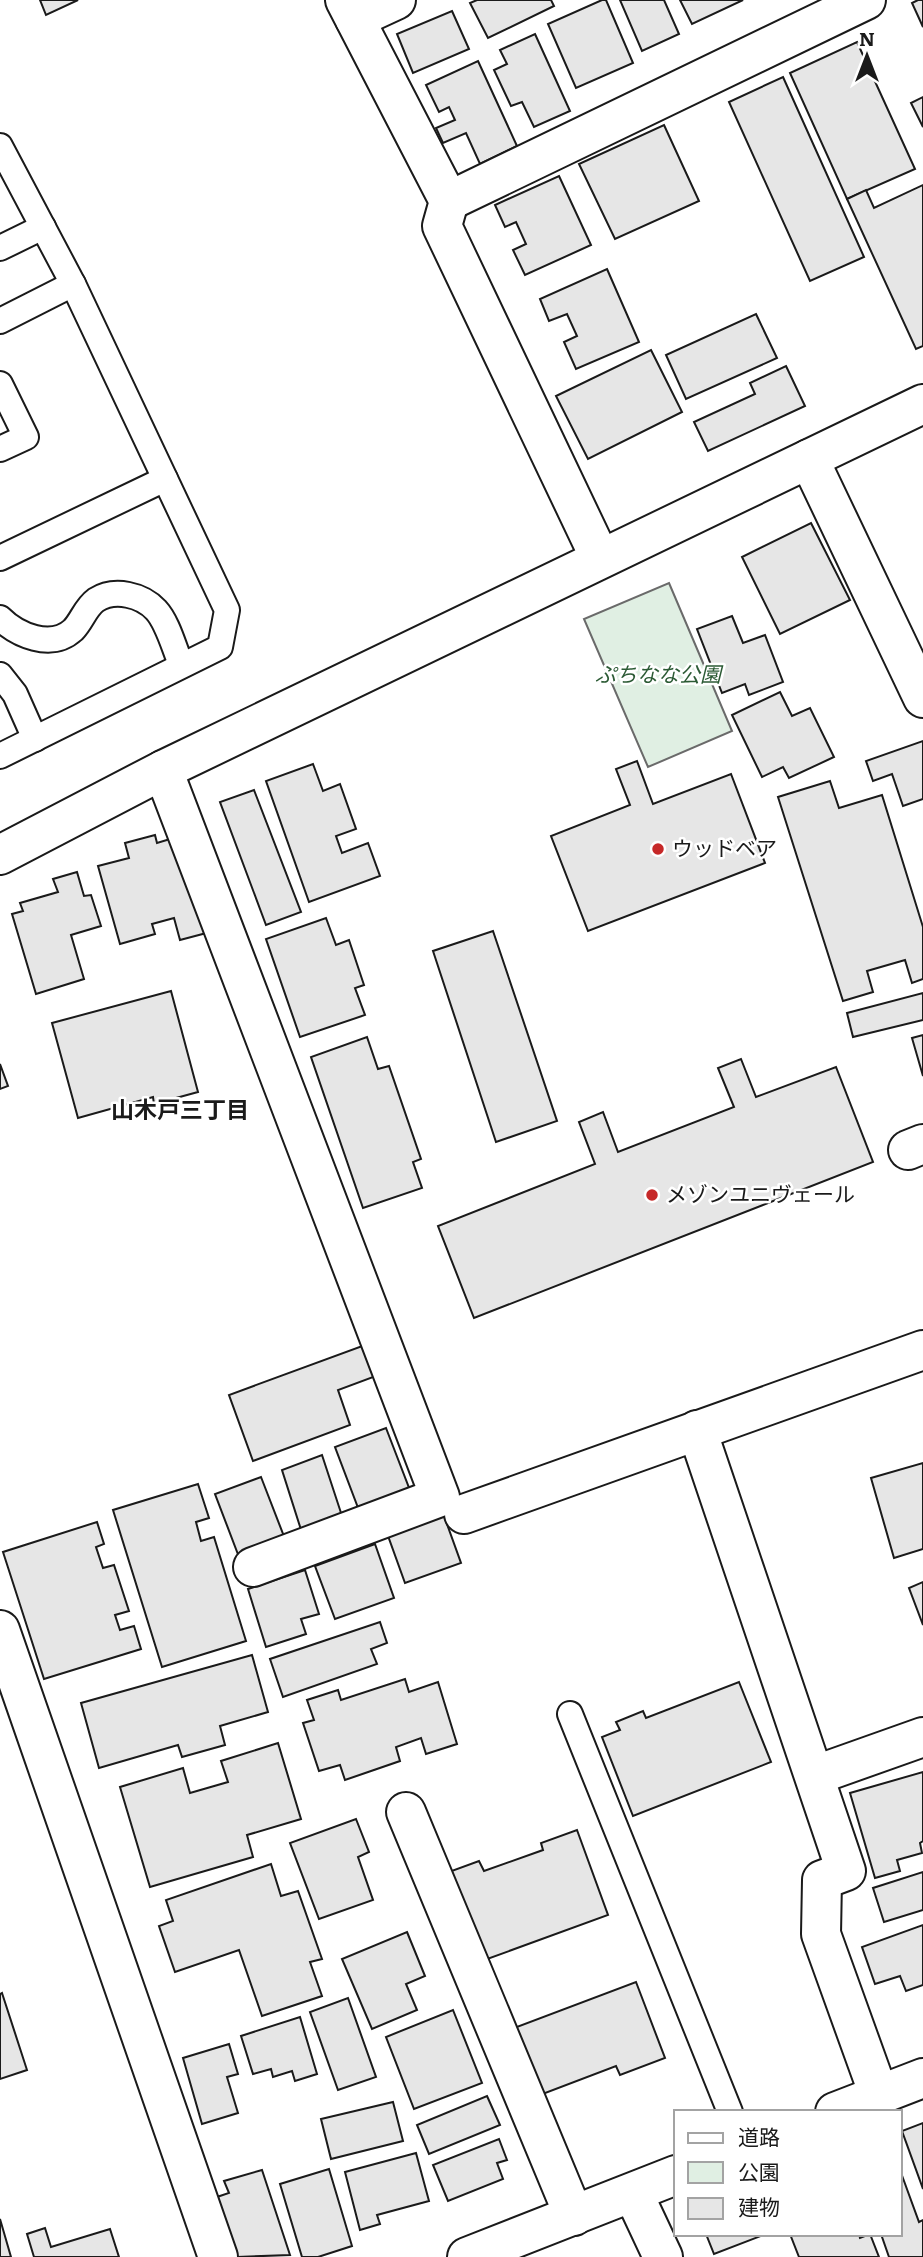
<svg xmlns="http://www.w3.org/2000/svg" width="923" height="2257" font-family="Literata,'Noto Sans JP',serif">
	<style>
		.green { fill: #e0efe3; stroke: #6a6a6a; stroke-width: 2 }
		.building { fill: #e6e6e6; stroke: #1a1a1a; stroke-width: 2 }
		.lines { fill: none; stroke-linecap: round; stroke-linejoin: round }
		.lane-casing { stroke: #1a1a1a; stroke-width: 28 }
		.street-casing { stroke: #1a1a1a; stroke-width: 42 }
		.lane { stroke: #fff; stroke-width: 24 }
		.street { stroke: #fff; stroke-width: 38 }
		.poi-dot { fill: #c62828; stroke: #fff; stroke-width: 2.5 }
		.labels { text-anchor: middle; stroke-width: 5; stroke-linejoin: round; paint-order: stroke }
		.park-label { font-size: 21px; font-style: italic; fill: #2b5a34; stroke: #fff }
		.poi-label { font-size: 21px; fill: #1a1a1a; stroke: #fff; text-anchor: start }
		.neighbourhood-label { font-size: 23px; font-weight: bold; fill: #1a1a1a; stroke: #fff }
	</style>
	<rect width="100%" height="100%" fill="#fff"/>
	<polygon class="green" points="669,583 732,731 648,767 584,619"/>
	<g class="building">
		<polygon points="40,0 78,0 46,15"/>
		<polygon points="477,0 551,0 554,6 488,38 470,3"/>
		<polygon points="602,0 606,0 633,63 576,88 548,24"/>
		<polygon points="620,0 664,0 679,34 642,51"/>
		<polygon points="680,0 743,0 692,24"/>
		<polygon points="918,0 923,0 923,27 912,3"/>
		<polygon points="452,11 469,49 413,73 397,34"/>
		<polygon points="535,34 570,111 534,127 522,102 511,106 494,70 507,64 500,50"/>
		<polygon points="857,42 915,169 847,199 790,73"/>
		<polygon points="478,61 517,146 480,164 466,133 443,143 436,128 455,120 449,107 439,112 426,85"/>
		<polygon points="783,77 864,257 810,281 729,102"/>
		<polygon points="923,97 923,127 911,103"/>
		<polygon points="664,125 699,201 615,239 579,164"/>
		<polygon points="559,176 591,245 525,275 513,250 526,244 516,222 505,227 495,205"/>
		<polygon points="923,185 923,346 916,349 847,199 866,190 874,208"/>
		<polygon points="607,269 639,342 576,369 564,342 577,336 567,314 549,321 540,299"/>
		<polygon points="756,314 777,358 686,399 666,355"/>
		<polygon points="651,350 682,412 588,459 556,396"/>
		<polygon points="786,366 805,406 708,451 694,422 755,394 750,383"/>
		<polygon points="811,523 850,600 780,634 742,557"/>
		<polygon points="732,616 743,643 765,635 783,682 749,695 745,684 722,693 697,629"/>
		<polygon points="780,692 792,716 810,708 834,757 789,778 783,767 762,777 732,715"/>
		<polygon points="923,741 923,799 903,806 892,774 873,781 866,761"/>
		<polygon points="637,761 653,804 731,774 765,863 588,931 551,836 630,805 616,769"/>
		<polygon points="313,764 323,791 340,784 356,829 336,836 342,853 368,843 380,876 309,902 266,781"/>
		<polygon points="830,781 839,808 882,795 923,927 923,979 912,983 905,960 867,971 873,992 843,1001 778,797"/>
		<polygon points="254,790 301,912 266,925 220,802"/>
		<polygon points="155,835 157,843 180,836 214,931 180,940 174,918 152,924 155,934 120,944 98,866 129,858 125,843"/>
		<polygon points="77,872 84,896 91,895 101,926 71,935 84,979 36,994 12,914 23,911 20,903 58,892 53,879"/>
		<polygon points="326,918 336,945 349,940 364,985 355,988 365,1015 300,1037 266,939"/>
		<polygon points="493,931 557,1121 496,1142 433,951"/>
		<polygon points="171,991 198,1092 154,1104 153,1097 78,1118 52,1023"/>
		<polygon points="923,993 923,1020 853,1037 847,1013"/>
		<polygon points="923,1035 923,1076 912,1038"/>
		<polygon points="367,1037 378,1069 389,1066 421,1159 413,1162 422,1188 363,1208 311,1057"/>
		<polygon points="741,1059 756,1097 836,1067 873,1162 474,1318 438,1226 595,1164 579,1122 603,1112 618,1152 734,1107 718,1068"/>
		<polygon points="0,1064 8,1086 0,1089"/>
		<polygon points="365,1345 376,1376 338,1390 350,1425 253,1461 229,1395"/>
		<polygon points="386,1428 411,1493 360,1513 335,1447"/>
		<polygon points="322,1455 344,1522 303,1536 282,1470"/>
		<polygon points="923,1463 923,1549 894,1558 871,1478"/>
		<polygon points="261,1477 285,1539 239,1557 215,1494"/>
		<polygon points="198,1484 209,1518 196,1522 201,1541 214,1537 246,1641 162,1667 113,1510"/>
		<polygon points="443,1513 461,1563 405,1583 387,1533"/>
		<polygon points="97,1522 104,1544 96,1547 103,1568 114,1565 129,1611 115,1615 120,1630 134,1626 141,1649 44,1679 3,1552"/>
		<polygon points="375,1544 394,1598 335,1619 315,1566"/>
		<polygon points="305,1570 319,1614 301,1619 306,1634 266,1647 248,1589"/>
		<polygon points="923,1582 923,1625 909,1588"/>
		<polygon points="380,1622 387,1643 371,1649 377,1664 283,1697 270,1659"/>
		<polygon points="252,1655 268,1712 220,1726 225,1745 182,1757 178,1745 99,1768 81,1703"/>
		<polygon points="405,1679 409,1692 438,1682 457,1744 426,1754 421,1738 396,1747 400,1761 345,1780 340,1765 319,1771 303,1723 314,1720 307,1700 338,1690 341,1700"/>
		<polygon points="739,1682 771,1762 633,1816 602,1737 620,1730 616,1722 643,1711 646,1718"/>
		<polygon points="278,1743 301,1819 247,1835 253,1857 150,1887 120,1787 183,1768 190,1793 228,1782 221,1761"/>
		<polygon points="923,1772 923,1841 920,1843 922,1853 897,1860 900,1871 875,1878 850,1793"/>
		<polygon points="356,1819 369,1852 358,1857 373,1900 319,1919 290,1843"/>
		<polygon points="577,1830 608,1915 479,1962 446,1873 479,1861 484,1871 543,1850 541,1843"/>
		<polygon points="271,1864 281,1896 298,1891 322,1959 310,1962 322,1996 262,2016 239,1950 175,1972 159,1926 173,1921 166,1900"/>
		<polygon points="923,1872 923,1910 884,1922 873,1888"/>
		<polygon points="923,1925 923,1985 906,1991 900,1976 875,1984 862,1947"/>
		<polygon points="407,1932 425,1976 406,1984 417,2010 372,2029 342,1959"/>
		<polygon points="636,1982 665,2058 620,2075 616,2066 540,2095 514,2028"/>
		<polygon points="2,1993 27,2070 0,2079 0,1994"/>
		<polygon points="348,1998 376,2077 338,2090 310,2012"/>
		<polygon points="453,2010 482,2083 414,2109 386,2037"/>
		<polygon points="300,2017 317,2074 295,2081 292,2071 273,2077 271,2069 253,2074 241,2036"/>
		<polygon points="229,2044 238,2074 227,2077 238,2113 202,2124 183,2058"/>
		<polygon points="487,2096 500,2125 429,2154 417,2125"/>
		<polygon points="393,2102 403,2141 331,2159 321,2119"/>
		<polygon points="923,2123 923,2189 902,2131"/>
		<polygon points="499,2139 507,2160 497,2163 503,2179 448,2201 433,2165"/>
		<polygon points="416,2153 429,2201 377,2215 380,2224 360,2230 345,2172"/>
		<polygon points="329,2169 352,2246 318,2257 302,2257 280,2184"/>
		<polygon points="262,2170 290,2255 237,2257 217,2197 229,2193 224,2181"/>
		<polygon points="900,2170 919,2222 923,2220 923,2257 889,2257 881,2234 900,2234"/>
		<polygon points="0,2219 11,2257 0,2257"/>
		<polygon points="45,2228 51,2247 110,2229 119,2257 34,2257 27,2234"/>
		<polygon points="706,2234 766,2234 714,2254"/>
		<polygon points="790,2234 859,2234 860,2238 870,2234 879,2257 799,2257"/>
	</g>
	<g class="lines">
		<defs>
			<g id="lane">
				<polyline points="0,146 73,284 227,610 220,647 0,756"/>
				<polyline points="0,248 43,227"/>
				<polyline points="0,321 73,284"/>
				<polyline points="0,384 26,437 0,449"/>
				<polyline points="0,558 165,479"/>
				<path d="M0,618C17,635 51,650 73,630C82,621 85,608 96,600C115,588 142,595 156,610C168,623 174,648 181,664"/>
				<polyline points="0,675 15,694 35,739"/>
				<polyline points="570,1714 730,2112"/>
			</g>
			<g id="street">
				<polyline points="345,0 449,201 442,226 600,558"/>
				<polyline points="355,19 396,0"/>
				<polyline points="449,201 866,0"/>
				<polyline points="809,459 923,698"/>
				<polyline points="163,770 440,1497 253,1567"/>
				<polyline points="0,855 163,770 923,404"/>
				<polyline points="908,1150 923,1144"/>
				<polyline points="697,1430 846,1871 822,1880 821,1934 879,2095"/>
				<polyline points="464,1514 923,1350"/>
				<polyline points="0,1630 218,2257"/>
				<polyline points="816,1775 923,1737"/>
				<polyline points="406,1812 574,2216"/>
				<polyline points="835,2112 923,2078"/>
				<polyline points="633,2193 663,2257"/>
				<polyline points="467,2257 676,2175"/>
			</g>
		</defs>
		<use href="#lane" class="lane-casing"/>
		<use href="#street" class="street-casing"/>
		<use href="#lane" class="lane"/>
		<use href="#street" class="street"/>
	</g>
	<g class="poi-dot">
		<circle cx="658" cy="849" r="7"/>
		<circle cx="652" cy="1195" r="7"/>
	</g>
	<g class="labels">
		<g class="park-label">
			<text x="658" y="682">ぷちなな公園</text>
		</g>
		<g class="poi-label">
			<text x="672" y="856">ウッドベア</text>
			<text x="666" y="1202">メゾンユニヴェール</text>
		</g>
		<g class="neighbourhood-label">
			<text x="180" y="1118">山木戸三丁目</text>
		</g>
	</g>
	<rect x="674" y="2110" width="228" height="126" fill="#ffffff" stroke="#a3a3a3" stroke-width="2"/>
	<rect x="688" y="2133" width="35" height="10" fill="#ffffff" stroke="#a3a3a3" stroke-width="2"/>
	<text x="738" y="2145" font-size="21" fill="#1a1a1a">道路</text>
	<rect x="688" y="2162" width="35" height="21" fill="#e0efe3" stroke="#a3a3a3" stroke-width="2"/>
	<text x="738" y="2180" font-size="21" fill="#1a1a1a">公園</text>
	<rect x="688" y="2198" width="35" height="21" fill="#e6e6e6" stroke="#a3a3a3" stroke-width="2"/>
	<text x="738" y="2215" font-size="21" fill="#1a1a1a">建物</text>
	<g transform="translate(867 56)" stroke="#ffffff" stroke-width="5" paint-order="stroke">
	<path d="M0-5L12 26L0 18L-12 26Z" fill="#1a1a1a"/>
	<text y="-10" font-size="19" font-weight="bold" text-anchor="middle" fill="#1a1a1a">N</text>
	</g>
</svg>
